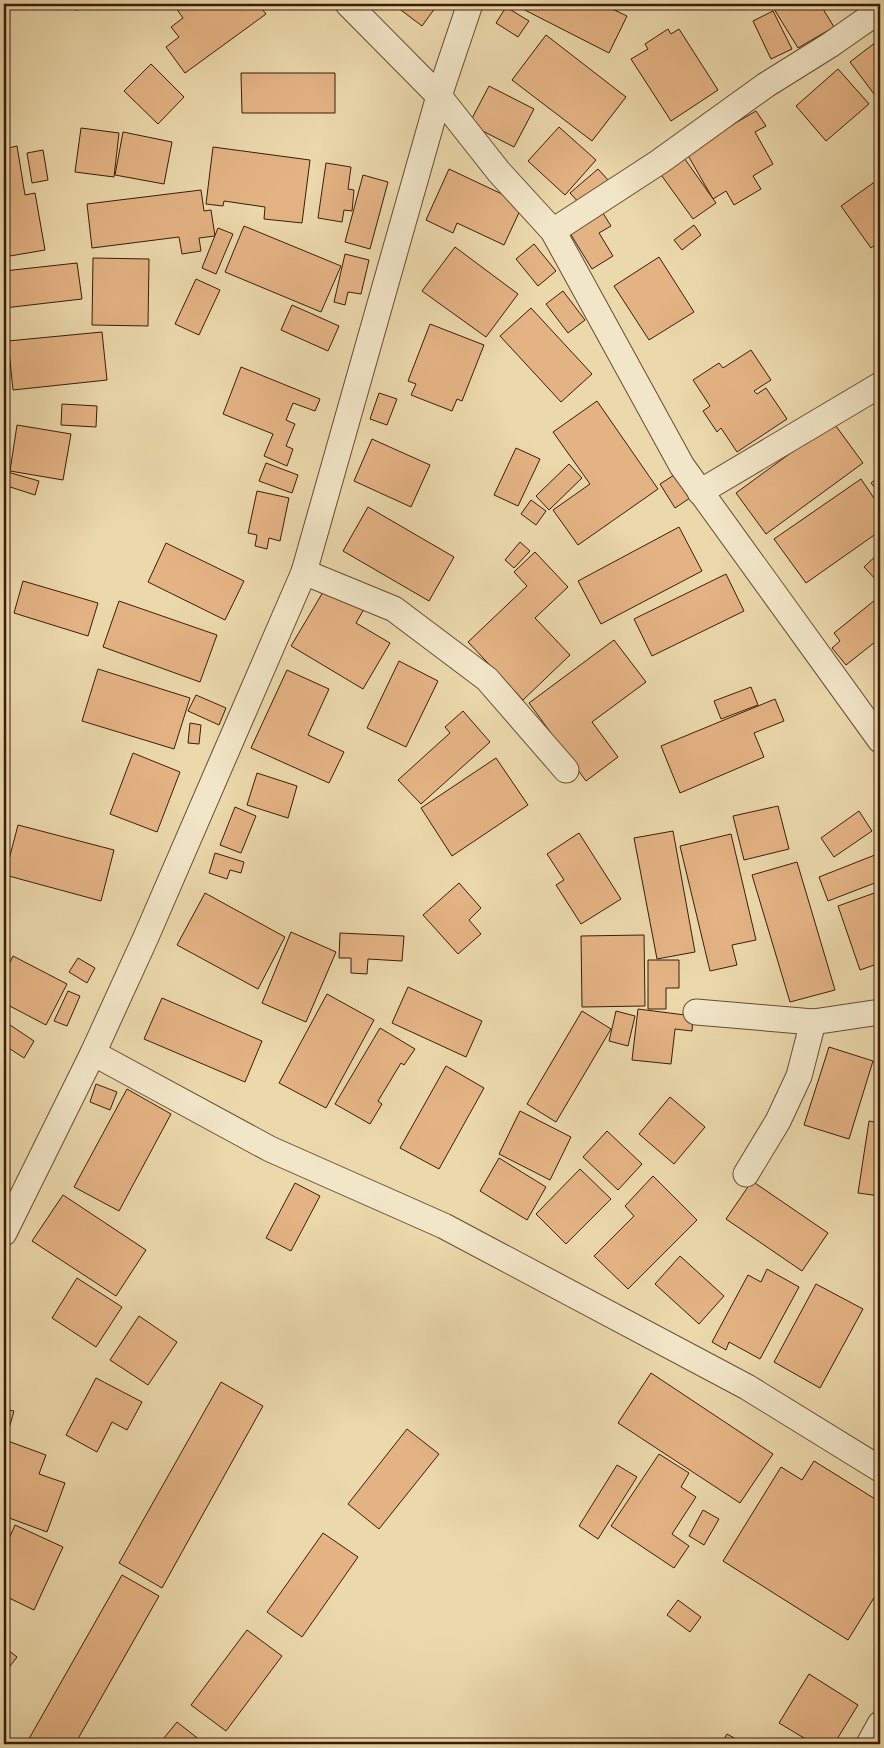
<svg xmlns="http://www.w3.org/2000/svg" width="884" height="1748" font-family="'Libre Caslon Text',serif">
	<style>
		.building { fill: #e4b384; stroke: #3b1d09 }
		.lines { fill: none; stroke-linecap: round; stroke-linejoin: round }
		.street-casing { stroke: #674c32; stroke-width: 27 }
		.street { stroke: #f2e6c8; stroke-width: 25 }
	</style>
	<rect width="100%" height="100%" fill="#ebd8ab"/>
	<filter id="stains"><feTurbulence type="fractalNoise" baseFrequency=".004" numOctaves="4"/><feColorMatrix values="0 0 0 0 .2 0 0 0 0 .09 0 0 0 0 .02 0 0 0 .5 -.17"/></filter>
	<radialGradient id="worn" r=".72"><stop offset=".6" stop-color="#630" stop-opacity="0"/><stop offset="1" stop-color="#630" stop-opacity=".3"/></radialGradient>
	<g class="building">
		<polygon points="20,4 78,4 78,10"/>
		<polygon points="124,4 136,4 129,9"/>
		<polygon points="173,4 258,4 266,14 185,73 166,47 179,37 171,27 183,18"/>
		<polygon points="393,4 438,4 422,26"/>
		<polygon points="513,4 602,4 627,16 609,53"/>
		<polygon points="771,4 820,4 834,27 798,48"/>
		<polygon points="506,7 529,21 518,37 496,23"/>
		<polygon points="773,11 792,49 771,59 753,21"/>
		<polygon points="668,29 671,34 679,29 718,90 671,121 631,59 648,49 645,44"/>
		<polygon points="546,35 626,97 592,141 512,80"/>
		<polygon points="880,39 880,102 850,62"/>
		<polygon points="151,64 184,97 158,124 124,91"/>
		<polygon points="838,69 869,104 826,141 796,106"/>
		<polygon points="241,73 335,73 335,113 242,113"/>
		<polygon points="489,86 534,109 514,147 469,124"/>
		<polygon points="756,111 766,126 755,132 773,164 753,176 761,189 734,205 726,191 713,199 686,152"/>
		<polygon points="559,127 596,160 565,195 528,161"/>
		<polygon points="81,128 119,133 114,177 75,172"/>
		<polygon points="123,132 172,142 164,184 115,175"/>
		<polygon points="17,146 25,195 35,193 45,250 4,257 4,149"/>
		<polygon points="213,147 310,160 302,223 264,219 265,207 224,201 223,206 206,204"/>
		<polygon points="43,150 48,180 32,183 27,153"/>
		<polygon points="682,155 716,203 693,219 659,172"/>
		<polygon points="326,163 351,167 348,189 354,190 352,211 344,210 342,222 318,218"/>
		<polygon points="449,169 523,204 504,245 457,223 453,233 426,220"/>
		<polygon points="598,169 609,181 582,206 570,193"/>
		<polygon points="363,175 388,182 370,249 345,242"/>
		<polygon points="880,178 880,241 871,248 841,206"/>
		<polygon points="201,190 204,211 211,210 215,236 199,238 201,251 182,254 179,237 92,248 87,204"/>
		<polygon points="601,210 611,226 599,233 613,256 592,269 568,230"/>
		<polygon points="694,225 701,235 682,250 674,240"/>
		<polygon points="244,226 341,266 321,312 225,272"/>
		<polygon points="218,228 233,234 216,274 202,268"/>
		<polygon points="534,244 556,271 538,286 516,259"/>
		<polygon points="455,247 518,294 486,337 422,291"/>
		<polygon points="345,254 369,260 361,294 348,292 345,305 334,302"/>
		<polygon points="659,257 694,312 649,340 614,286"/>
		<polygon points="93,258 149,259 148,326 92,325"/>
		<polygon points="77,263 82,299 4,308 4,271"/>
		<polygon points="196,279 220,290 199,335 175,324"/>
		<polygon points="563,291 585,320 568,333 546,304"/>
		<polygon points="292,305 339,326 328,351 281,330"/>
		<polygon points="531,308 592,374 561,402 500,336"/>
		<polygon points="430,324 484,345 462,401 457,399 452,411 411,395 416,384 408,381"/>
		<polygon points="102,332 107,380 13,390 8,341"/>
		<polygon points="751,350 771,380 754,391 757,394 766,388 787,419 737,452 721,428 717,432 703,411 710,406 693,380 719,363 723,368"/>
		<polygon points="241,367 320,399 315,411 293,403 286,420 295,424 286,446 293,449 287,466 264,456 273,434 223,414"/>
		<polygon points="379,393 397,399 387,425 370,419"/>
		<polygon points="597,401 658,489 578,545 553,510 590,484 553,432"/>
		<polygon points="62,404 97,406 96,427 61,425"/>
		<polygon points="833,422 863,463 766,534 736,493"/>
		<polygon points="17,425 71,434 63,480 10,471"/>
		<polygon points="372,439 430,465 411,507 354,481"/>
		<polygon points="516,448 540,459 518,506 494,495"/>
		<polygon points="266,463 298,475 292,493 259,481"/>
		<polygon points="569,464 582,478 549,510 536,496"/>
		<polygon points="682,470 696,494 675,508 660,484"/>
		<polygon points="4,471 39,481 35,495 4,485"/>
		<polygon points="880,476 880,494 871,483"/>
		<polygon points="861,479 880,507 880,531 806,583 774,539"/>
		<polygon points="257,491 289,498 280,541 269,538 267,549 255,546 257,535 248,533"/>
		<polygon points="531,500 546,511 536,525 521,514"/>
		<polygon points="368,507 454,557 429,601 343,551"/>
		<polygon points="679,527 702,571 601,624 578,581"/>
		<polygon points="520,542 530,551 514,568 505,560"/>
		<polygon points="166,543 244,581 225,620 148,582"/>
		<polygon points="535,552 568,587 535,618 570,655 523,700 468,642 527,586 514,572"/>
		<polygon points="880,552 880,584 864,567"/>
		<polygon points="726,574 744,611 652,656 634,619"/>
		<polygon points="23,581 98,603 88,636 14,613"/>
		<polygon points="326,587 364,609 356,623 390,643 363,689 291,646"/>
		<polygon points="880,596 880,638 846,665 832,648 840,641 834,633"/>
		<polygon points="119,601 217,635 200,682 103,647"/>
		<polygon points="614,640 646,682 592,722 618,757 586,781 529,703"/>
		<polygon points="399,661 438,681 406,747 367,728"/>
		<polygon points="98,669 190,698 174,749 82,721"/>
		<polygon points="287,670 329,689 308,735 344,752 329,783 251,748"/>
		<polygon points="751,687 758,705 721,719 714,701"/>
		<polygon points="196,695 226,708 219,725 188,711"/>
		<polygon points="775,699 784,721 754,733 764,757 680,793 661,746"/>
		<polygon points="463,711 490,742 421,804 398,780 450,733 445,727"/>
		<polygon points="190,723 201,725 199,744 188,743"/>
		<polygon points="133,753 180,772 157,832 110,814"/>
		<polygon points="496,758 528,805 452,856 421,808"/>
		<polygon points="257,773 297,786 288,818 247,805"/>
		<polygon points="778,806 789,849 744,860 733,816"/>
		<polygon points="235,807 256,816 241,853 220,845"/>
		<polygon points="859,811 872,831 834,857 821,838"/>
		<polygon points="18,825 114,850 101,901 5,875"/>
		<polygon points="673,831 695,952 657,959 634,838"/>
		<polygon points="579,833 621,899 581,924 556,885 564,880 547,854"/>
		<polygon points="731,834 756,940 732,945 737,965 710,971 680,846"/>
		<polygon points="215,853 244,862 241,873 230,870 227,879 209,873"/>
		<polygon points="880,853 880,881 828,901 819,877"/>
		<polygon points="797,862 835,990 790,1002 752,875"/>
		<polygon points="459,883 481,908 469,920 481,934 458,954 423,915"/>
		<polygon points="880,891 880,936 875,938 880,954 880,963 860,970 838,906"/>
		<polygon points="205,893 285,937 258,989 177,945"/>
		<polygon points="291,932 336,952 306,1022 262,1003"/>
		<polygon points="340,933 404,936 402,961 368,959 367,974 351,973 351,958 339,958"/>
		<polygon points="644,935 645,1006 582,1007 581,936"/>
		<polygon points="13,956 67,984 46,1025 4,1003 4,997 6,992 4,991 4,974"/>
		<polygon points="78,958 95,968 87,983 69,972"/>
		<polygon points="648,960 679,960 679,988 666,988 666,1009 648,1009"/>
		<polygon points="408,987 482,1021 466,1057 392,1023"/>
		<polygon points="68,991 80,996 67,1026 54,1021"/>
		<polygon points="327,994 374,1020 326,1108 279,1083"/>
		<polygon points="162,998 262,1041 245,1082 144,1039"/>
		<polygon points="638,1009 693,1016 692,1031 675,1029 671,1064 632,1060"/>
		<polygon points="582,1011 611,1029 556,1122 527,1104"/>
		<polygon points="616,1011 635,1016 628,1046 609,1041"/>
		<polygon points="4,1021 34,1041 24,1058 4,1045"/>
		<polygon points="380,1028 415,1049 404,1065 401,1063 378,1101 382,1104 370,1124 335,1104"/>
		<polygon points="829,1047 873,1061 849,1139 804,1125"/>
		<polygon points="446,1066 484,1088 439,1169 400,1148"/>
		<polygon points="96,1084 117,1092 110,1110 90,1102"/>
		<polygon points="127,1089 171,1114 119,1211 74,1187"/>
		<polygon points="670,1097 705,1127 674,1164 639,1134"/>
		<polygon points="520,1111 571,1137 550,1180 499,1154"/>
		<polygon points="869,1121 880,1123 880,1196 858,1193"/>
		<polygon points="607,1131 642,1164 618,1190 583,1157"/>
		<polygon points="499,1158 546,1187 527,1220 480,1191"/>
		<polygon points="580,1169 611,1199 566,1244 536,1214"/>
		<polygon points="653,1176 697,1220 628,1289 594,1256 634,1216 625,1206"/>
		<polygon points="752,1181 828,1233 802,1271 726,1219"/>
		<polygon points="295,1183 320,1196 291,1251 266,1238"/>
		<polygon points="63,1195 146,1250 116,1296 32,1241"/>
		<polygon points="680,1256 724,1296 699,1324 655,1284"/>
		<polygon points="767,1269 799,1287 760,1359 729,1342 726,1350 712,1342 748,1275 761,1282"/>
		<polygon points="77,1278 122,1307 96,1347 52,1318"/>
		<polygon points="816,1284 863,1309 820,1388 774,1362"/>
		<polygon points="139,1316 177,1342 148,1385 110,1360"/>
		<polygon points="651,1373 773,1454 740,1503 618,1423"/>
		<polygon points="96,1378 142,1402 127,1430 112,1422 97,1452 66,1435"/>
		<polygon points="221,1382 263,1406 162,1588 119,1563"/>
		<polygon points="4,1409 14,1411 8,1432 4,1431"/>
		<polygon points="407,1429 439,1454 379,1529 348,1504"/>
		<polygon points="5,1440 46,1455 39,1474 65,1483 47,1532 4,1516"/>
		<polygon points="659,1454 689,1473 681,1487 696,1497 672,1534 689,1546 674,1568 611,1526"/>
		<polygon points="814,1461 880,1502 880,1551 874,1560 880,1564 880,1588 848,1640 723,1561 781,1467 802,1480"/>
		<polygon points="617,1465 637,1477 598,1539 579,1526"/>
		<polygon points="703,1510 719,1519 704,1545 689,1536"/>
		<polygon points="15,1525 63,1547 34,1610 7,1597 4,1601 4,1550"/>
		<polygon points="323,1533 358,1557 302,1637 267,1612"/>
		<polygon points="122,1575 159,1596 75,1744 26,1744"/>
		<polygon points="678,1600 701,1617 690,1632 667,1615"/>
		<polygon points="247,1630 282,1656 226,1731 191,1705"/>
		<polygon points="4,1647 17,1657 4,1674"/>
		<polygon points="809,1674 858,1705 834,1744 814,1744 779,1723"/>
		<polygon points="177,1722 205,1744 159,1744"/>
		<polygon points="727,1734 745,1744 721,1744"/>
	</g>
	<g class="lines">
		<defs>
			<g id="street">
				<polyline points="348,4 439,96 499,172 553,231 682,466 880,740"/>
				<polyline points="553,231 659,162 766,85 830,45 880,10"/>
				<polyline points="700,492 880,385"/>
				<polyline points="304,572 394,609 487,679 566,770"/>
				<polyline points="696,1012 813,1022"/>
				<polyline points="93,1053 270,1149 444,1226 747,1387 880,1469"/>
				<polyline points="746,1174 778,1121 799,1076 813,1022 880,1012"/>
				<polyline points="4,1233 93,1053 146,937 304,572 439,96 470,4"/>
				<polyline points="869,1744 880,1724"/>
			</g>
		</defs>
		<use href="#street" class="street-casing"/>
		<use href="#street" class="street"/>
	</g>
	<rect width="884" height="1748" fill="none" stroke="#ebd8ab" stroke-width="20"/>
	<rect x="5" y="5" width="874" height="1738" fill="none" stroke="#3b1d09" stroke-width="2.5"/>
	<rect x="10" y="10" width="864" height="1728" fill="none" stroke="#3b1d09"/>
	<rect width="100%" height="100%" filter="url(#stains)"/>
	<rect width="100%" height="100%" fill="url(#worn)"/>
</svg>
